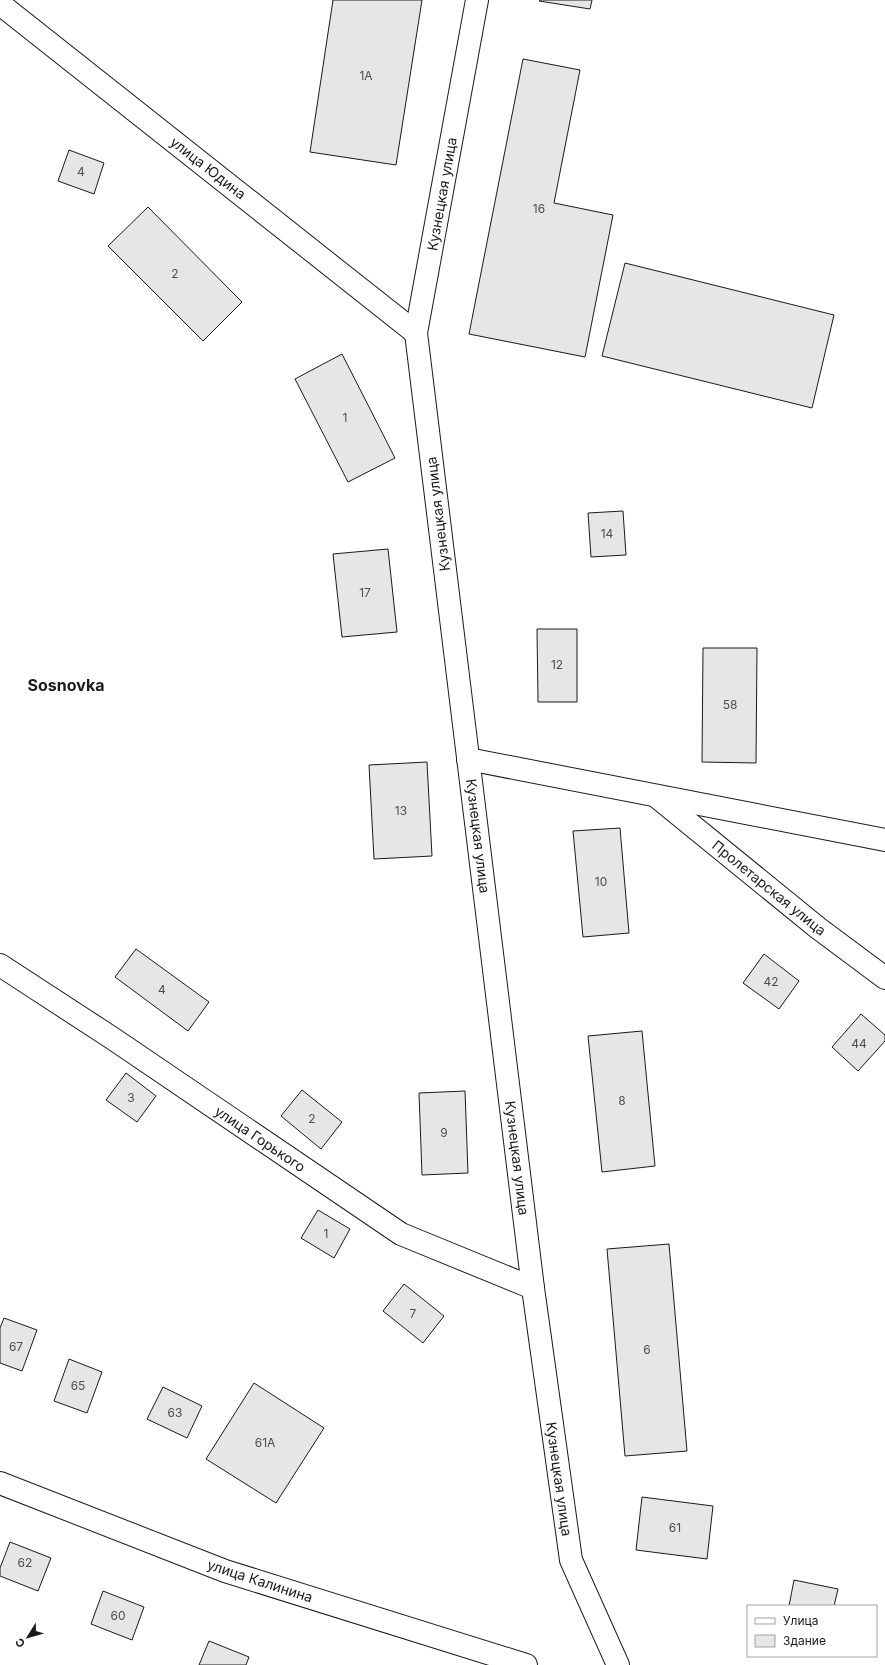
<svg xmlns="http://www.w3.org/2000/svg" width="885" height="1665" font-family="Inter,sans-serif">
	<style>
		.building { fill: #e6e6e6; stroke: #1a1a1a }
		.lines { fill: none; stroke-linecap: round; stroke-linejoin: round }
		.street-casing { stroke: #1a1a1a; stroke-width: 24 }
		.secondary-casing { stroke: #1a1a1a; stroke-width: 24 }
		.street { stroke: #fff; stroke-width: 22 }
		.secondary { stroke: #fff; stroke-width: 22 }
		.labels { text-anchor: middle; stroke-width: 3; stroke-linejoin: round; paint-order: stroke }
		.number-label { font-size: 12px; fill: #4d4d4d }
		.street-label { font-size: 14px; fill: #1a1a1a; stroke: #fff }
		.quarter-label { font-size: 16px; font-weight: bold; fill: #1a1a1a; stroke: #fff }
	</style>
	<rect width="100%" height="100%" fill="#fff"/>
	<g class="building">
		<polygon points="333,0 422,0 396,165 310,152"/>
		<polygon points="540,0 592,0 590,9 539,1"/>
		<polygon points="523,59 580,70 554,203 613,215 585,357 469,334"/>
		<polygon points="69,150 104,163 94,194 58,181"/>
		<polygon points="148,207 242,302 203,341 108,246"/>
		<polygon points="625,263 834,315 812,408 602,356"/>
		<polygon points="342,354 395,458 348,482 295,379"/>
		<polygon points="623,511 626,555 591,557 588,513"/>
		<polygon points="388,549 397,632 342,637 333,554"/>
		<polygon points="537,629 577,629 577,702 538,702"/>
		<polygon points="703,648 757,648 756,763 702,762"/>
		<polygon points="427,762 432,856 374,859 369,765"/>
		<polygon points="620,828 629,933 583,937 573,831"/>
		<polygon points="136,949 209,1002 188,1031 115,977"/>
		<polygon points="764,954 799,981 779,1009 743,983"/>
		<polygon points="861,1014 885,1035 885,1041 858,1071 832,1047"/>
		<polygon points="642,1031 655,1166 602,1172 588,1036"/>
		<polygon points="126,1073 156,1096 137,1122 106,1100"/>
		<polygon points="302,1090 342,1122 321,1149 281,1116"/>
		<polygon points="465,1091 468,1173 422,1175 419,1093"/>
		<polygon points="318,1210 350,1229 334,1258 301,1238"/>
		<polygon points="669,1244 687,1451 625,1456 607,1249"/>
		<polygon points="404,1284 444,1316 423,1343 383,1311"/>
		<polygon points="4,1318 37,1330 22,1371 0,1363 0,1328"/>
		<polygon points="69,1359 102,1372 87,1413 54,1401"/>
		<polygon points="254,1383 324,1428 276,1503 206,1459"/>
		<polygon points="163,1387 202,1406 187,1438 147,1419"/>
		<polygon points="642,1497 713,1506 707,1559 636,1550"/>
		<polygon points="10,1542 51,1558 38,1591 0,1576 0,1568"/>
		<polygon points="794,1580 838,1589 834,1606 789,1606"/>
		<polygon points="103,1591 144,1607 132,1640 91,1624"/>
		<polygon points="209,1641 249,1657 246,1665 199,1665"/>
	</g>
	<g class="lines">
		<defs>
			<g id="street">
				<polyline points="0,4 416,333"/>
				<polyline points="468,759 885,840"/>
				<polyline points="657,797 818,928 885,978"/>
				<polyline points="0,965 112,1038 401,1234 533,1288"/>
				<polyline points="0,1483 225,1571 526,1665"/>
			</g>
			<polyline id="secondary" points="477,0 416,333 533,1288 571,1560 618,1665"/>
		</defs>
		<use href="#street" class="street-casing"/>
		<use href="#secondary" class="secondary-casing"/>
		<use href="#street" class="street"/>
		<use href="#secondary" class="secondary"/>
	</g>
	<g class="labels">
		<g class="number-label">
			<text x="366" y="80">1А</text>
			<text x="81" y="176">4</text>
			<text x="539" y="213">16</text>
			<text x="175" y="278">2</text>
			<text x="345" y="422">1</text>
			<text x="607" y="538">14</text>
			<text x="365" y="597">17</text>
			<text x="557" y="669">12</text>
			<text x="730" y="709">58</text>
			<text x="401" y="815">13</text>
			<text x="601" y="886">10</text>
			<text x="771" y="986">42</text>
			<text x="162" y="994">4</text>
			<text x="859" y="1048">44</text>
			<text x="131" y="1102">3</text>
			<text x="622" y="1105">8</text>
			<text x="312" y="1123">2</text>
			<text x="444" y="1137">9</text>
			<text x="326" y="1238">1</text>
			<text x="413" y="1318">7</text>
			<text x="16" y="1351">67</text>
			<text x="647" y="1354">6</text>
			<text x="78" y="1390">65</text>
			<text x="175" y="1417">63</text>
			<text x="265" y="1447">61А</text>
			<text x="675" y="1532">61</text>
			<text x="25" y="1567">62</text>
			<text x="118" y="1620">60</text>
		</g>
		<g class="street-label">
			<text transform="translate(208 168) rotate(38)" y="5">улица Юдина</text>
			<text transform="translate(442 194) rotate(-80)" y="5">Кузнецкая улица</text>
			<text transform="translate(438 514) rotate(-97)" y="5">Кузнецкая улица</text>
			<text transform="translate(478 836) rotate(83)" y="5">Кузнецкая улица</text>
			<text transform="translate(769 888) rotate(39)" y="5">Пролетарская улица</text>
			<text transform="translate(260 1139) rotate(34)" y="5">улица Горького</text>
			<text transform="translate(517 1158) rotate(83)" y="5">Кузнецкая улица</text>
			<text transform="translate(559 1479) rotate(82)" y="5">Кузнецкая улица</text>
			<text transform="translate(260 1581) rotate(18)" y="5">улица Калинина</text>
		</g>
		<g class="quarter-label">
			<text x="66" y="691">Sosnovka</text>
		</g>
	</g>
	<rect x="747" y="1605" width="130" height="52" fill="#ffffff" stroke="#a3a3a3"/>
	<rect x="755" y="1618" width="20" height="6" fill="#ffffff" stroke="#a3a3a3"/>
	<text x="783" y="1625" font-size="12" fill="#1a1a1a">Улица</text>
	<rect x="755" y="1635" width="20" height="12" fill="#e6e6e6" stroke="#a3a3a3"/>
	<text x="783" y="1645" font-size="12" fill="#1a1a1a">Здание</text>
	<g transform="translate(28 1637) rotate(233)" stroke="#ffffff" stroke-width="3" paint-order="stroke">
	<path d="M0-3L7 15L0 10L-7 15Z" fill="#1a1a1a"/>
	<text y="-6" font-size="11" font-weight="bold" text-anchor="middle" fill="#1a1a1a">С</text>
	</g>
</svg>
